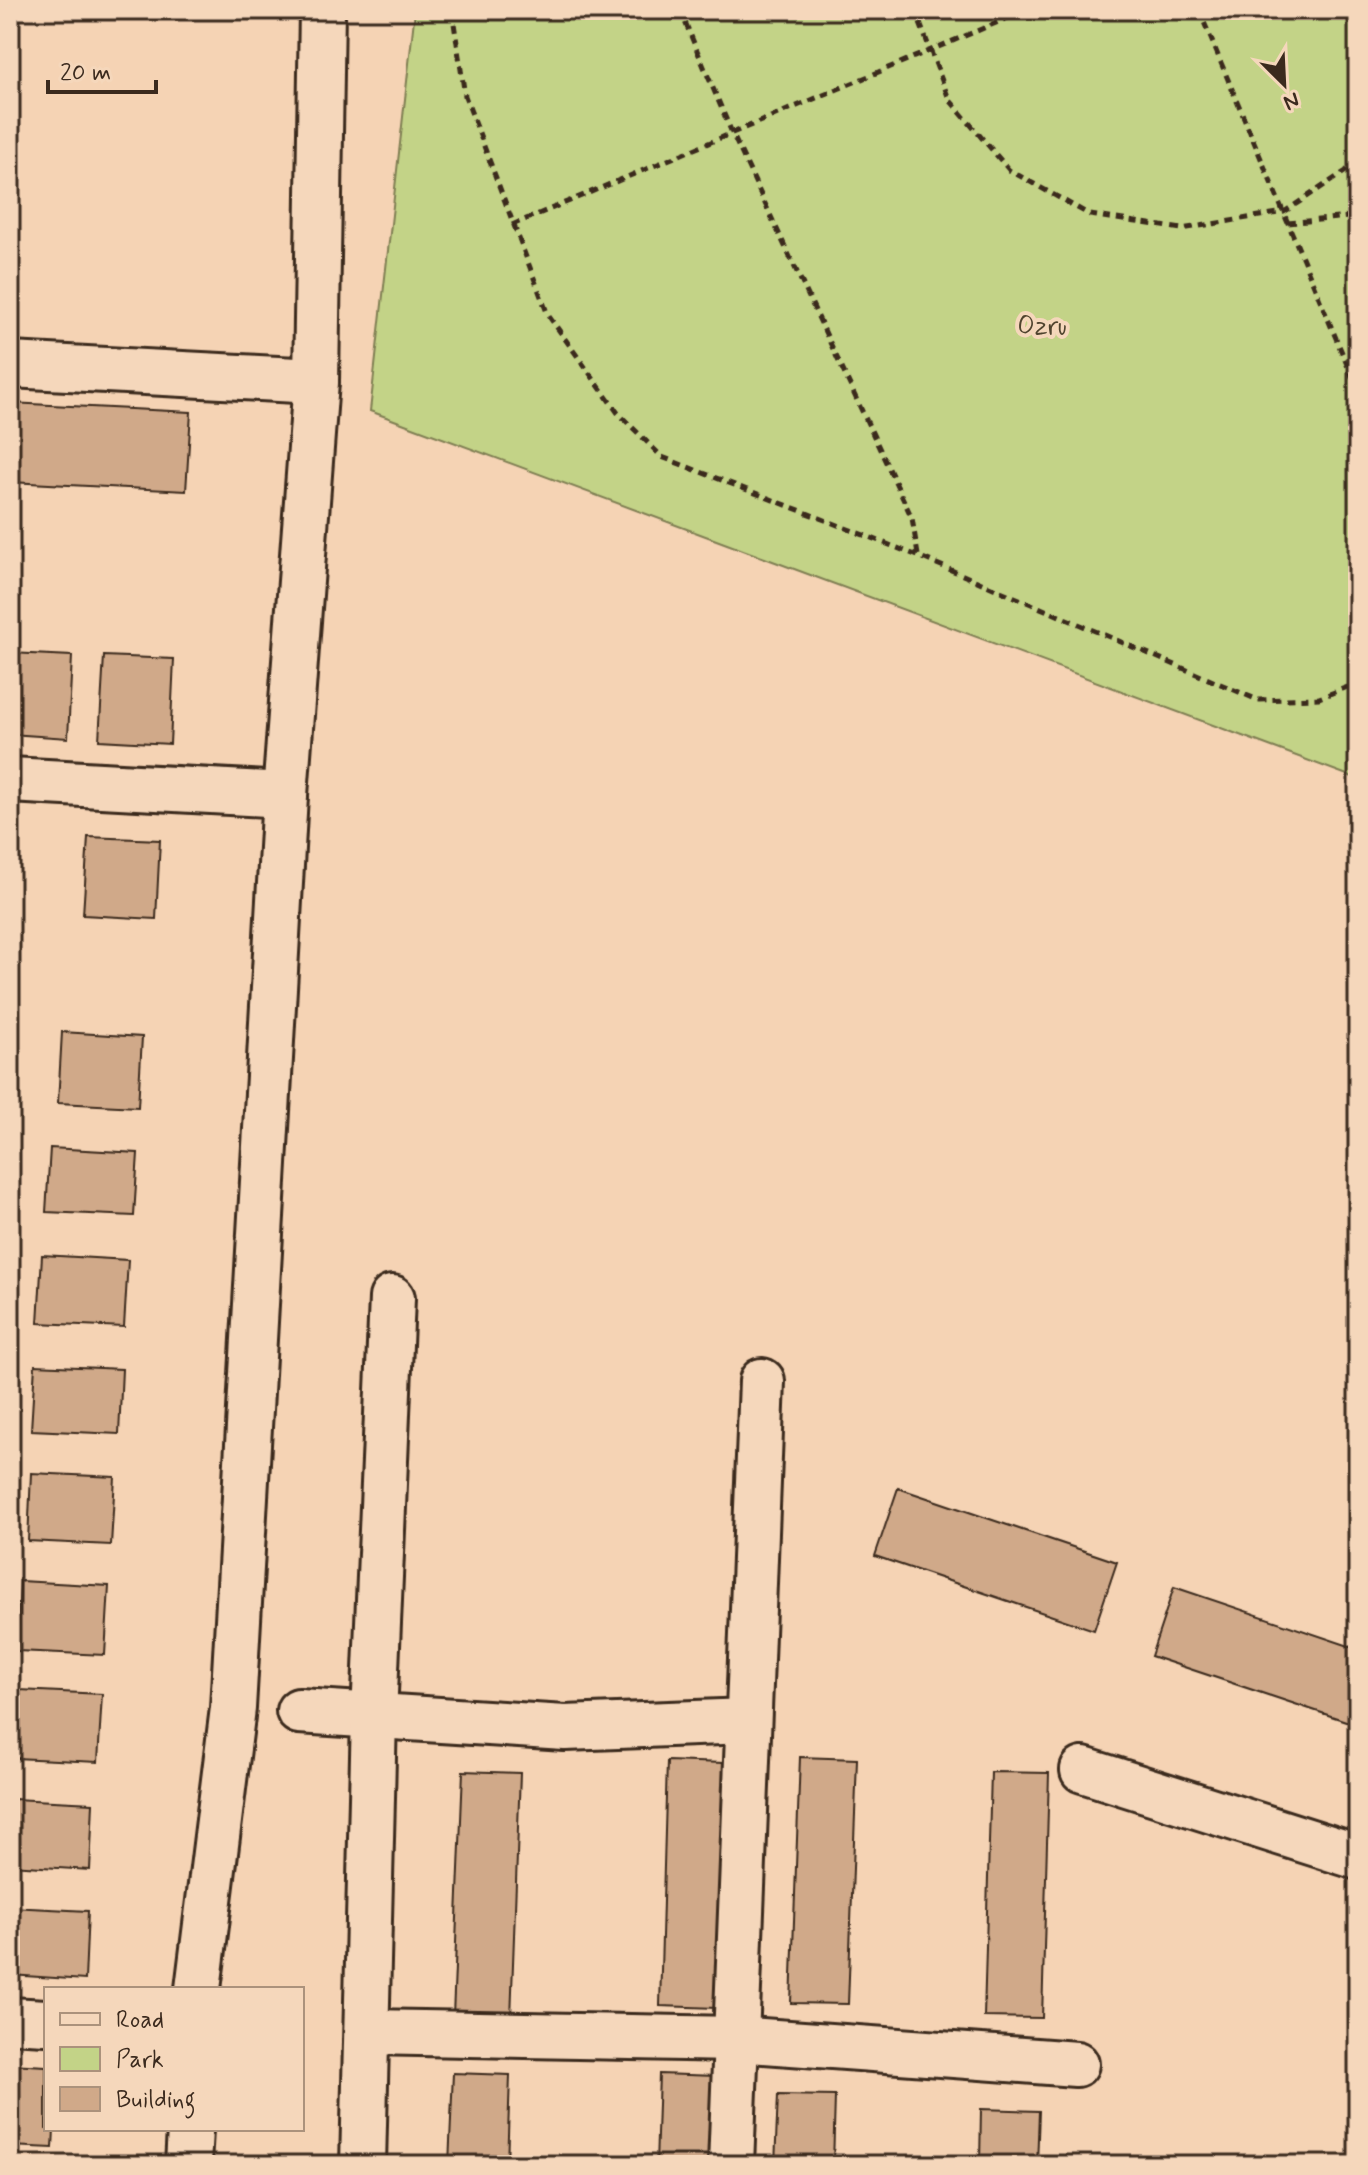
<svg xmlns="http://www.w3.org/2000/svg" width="1368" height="2175" font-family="Mynerve,sans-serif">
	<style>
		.green { fill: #c3d387; stroke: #7f7e52; stroke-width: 2 }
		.building { fill: #d0a989; stroke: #3b2a1e; stroke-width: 2 }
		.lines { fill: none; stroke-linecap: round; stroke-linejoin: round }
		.minor-casing { stroke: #3b2a1e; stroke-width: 50 }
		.path { stroke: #3b2a1e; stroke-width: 5; stroke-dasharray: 8 6; stroke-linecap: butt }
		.minor { stroke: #f5d7bb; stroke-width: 44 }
		.labels { text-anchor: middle; stroke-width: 8; stroke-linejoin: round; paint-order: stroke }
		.park-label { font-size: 26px; fill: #4f432e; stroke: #f5d7bb }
	</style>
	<rect width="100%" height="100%" fill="#f5d3b4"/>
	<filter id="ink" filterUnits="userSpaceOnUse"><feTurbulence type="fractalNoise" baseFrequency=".0125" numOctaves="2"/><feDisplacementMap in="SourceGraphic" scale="16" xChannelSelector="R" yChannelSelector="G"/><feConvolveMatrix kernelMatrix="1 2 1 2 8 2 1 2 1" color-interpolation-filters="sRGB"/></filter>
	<g filter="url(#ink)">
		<polygon class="green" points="415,10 1358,10 1358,779 370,411"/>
		<g class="building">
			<polygon points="10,403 191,412 186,491 10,482"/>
			<polygon points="10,653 72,656 68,738 10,734"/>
			<polygon points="104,656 174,659 170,744 99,740"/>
			<polygon points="88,837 160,840 156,919 83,915"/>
			<polygon points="62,1032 142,1037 138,1107 58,1103"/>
			<polygon points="50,1148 138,1153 134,1216 46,1212"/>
			<polygon points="42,1255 128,1260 124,1327 38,1323"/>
			<polygon points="35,1365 122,1369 119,1434 31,1430"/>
			<polygon points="31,1473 115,1477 111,1545 28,1541"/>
			<polygon points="898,1488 1117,1562 1094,1630 875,1556"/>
			<polygon points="20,1581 109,1586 105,1655 17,1651"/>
			<polygon points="1174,1587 1358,1649 1358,1725 1151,1656"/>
			<polygon points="19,1690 102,1694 98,1762 15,1758"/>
			<polygon points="800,1757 857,1759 848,2004 791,2003"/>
			<polygon points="667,1761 724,1763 717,2008 660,2006"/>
			<polygon points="463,1771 520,1773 511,2018 453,2016"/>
			<polygon points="991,1772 1049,1773 1042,2018 984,2017"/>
			<polygon points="13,1799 93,1803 90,1870 10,1865"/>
			<polygon points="10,1907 88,1911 85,1980 10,1975"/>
			<polygon points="10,2064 46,2066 46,2129 54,2129 53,2148 10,2146"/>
			<polygon points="453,2073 510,2075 507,2165 449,2165"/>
			<polygon points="659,2074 716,2076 714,2165 656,2165"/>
			<polygon points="778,2095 835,2096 833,2165 775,2165"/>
			<polygon points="981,2109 1039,2111 1037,2165 980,2165"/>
		</g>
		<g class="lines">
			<defs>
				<g id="minor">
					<polyline points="10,365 316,381"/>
					<polyline points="10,780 285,795"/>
					<polyline points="299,1711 565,1728 748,1721"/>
					<polyline points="1083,1770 1358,1857"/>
					<polyline points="198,1989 233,1708 285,795 316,381 322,10"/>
					<polyline points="10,2020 46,2022"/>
					<polyline points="368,2032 736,2039 1076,2064"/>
					<polyline points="188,2165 190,2129"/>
					<polyline points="363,2165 374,1716 392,1298"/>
					<polyline points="731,2165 762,1381"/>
				</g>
			</defs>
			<use href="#minor" class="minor-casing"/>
			<g class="path">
				<polyline points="452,10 465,96 548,315 618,413 662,457 918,556 1258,700 1319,698 1358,683"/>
				<polyline points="680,10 732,133 912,518 918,555"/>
				<polyline points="915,10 949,99 1009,170 1090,215 1182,229 1284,212 1346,171 1358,157"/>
				<path d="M1142,10C1160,16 1174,16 1193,10"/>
				<polyline points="1199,10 1358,391"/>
				<polyline points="1288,223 1358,216"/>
				<polyline points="512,225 1027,10"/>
			</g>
			<use href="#minor" class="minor"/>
		</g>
	</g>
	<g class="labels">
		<g class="park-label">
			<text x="1042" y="334">Ozru</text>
		</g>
	</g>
	<rect width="1368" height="2175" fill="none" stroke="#f5d7bb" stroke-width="40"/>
	<rect x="20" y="20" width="1328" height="2135" fill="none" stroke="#3b2a1e" stroke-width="3" filter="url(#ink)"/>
	<rect x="44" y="1987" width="260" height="144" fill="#f5d7bb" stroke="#ab927c" stroke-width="2"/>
	<rect x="60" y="2013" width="40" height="12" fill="#f5d7bb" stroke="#ab927c" stroke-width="2"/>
	<text x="116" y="2027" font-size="24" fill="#3b2a1e">Road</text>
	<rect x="60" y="2047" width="40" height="24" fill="#c3d387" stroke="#ab927c" stroke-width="2"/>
	<text x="116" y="2067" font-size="24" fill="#3b2a1e">Park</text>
	<rect x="60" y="2087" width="40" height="24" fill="#d0a989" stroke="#ab927c" stroke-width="2"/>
	<text x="116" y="2107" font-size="24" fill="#3b2a1e">Building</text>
	<g transform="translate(1284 84) rotate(156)" stroke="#f5d7bb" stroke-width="6" paint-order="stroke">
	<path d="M0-6L14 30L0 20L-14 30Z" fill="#3b2a1e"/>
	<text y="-12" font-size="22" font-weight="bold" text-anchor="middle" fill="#3b2a1e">N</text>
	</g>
	<path d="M48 80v12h108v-12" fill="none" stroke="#3b2a1e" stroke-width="4"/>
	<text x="60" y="80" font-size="24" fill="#3b2a1e" stroke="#f5d7bb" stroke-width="6" paint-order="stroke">20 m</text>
</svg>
